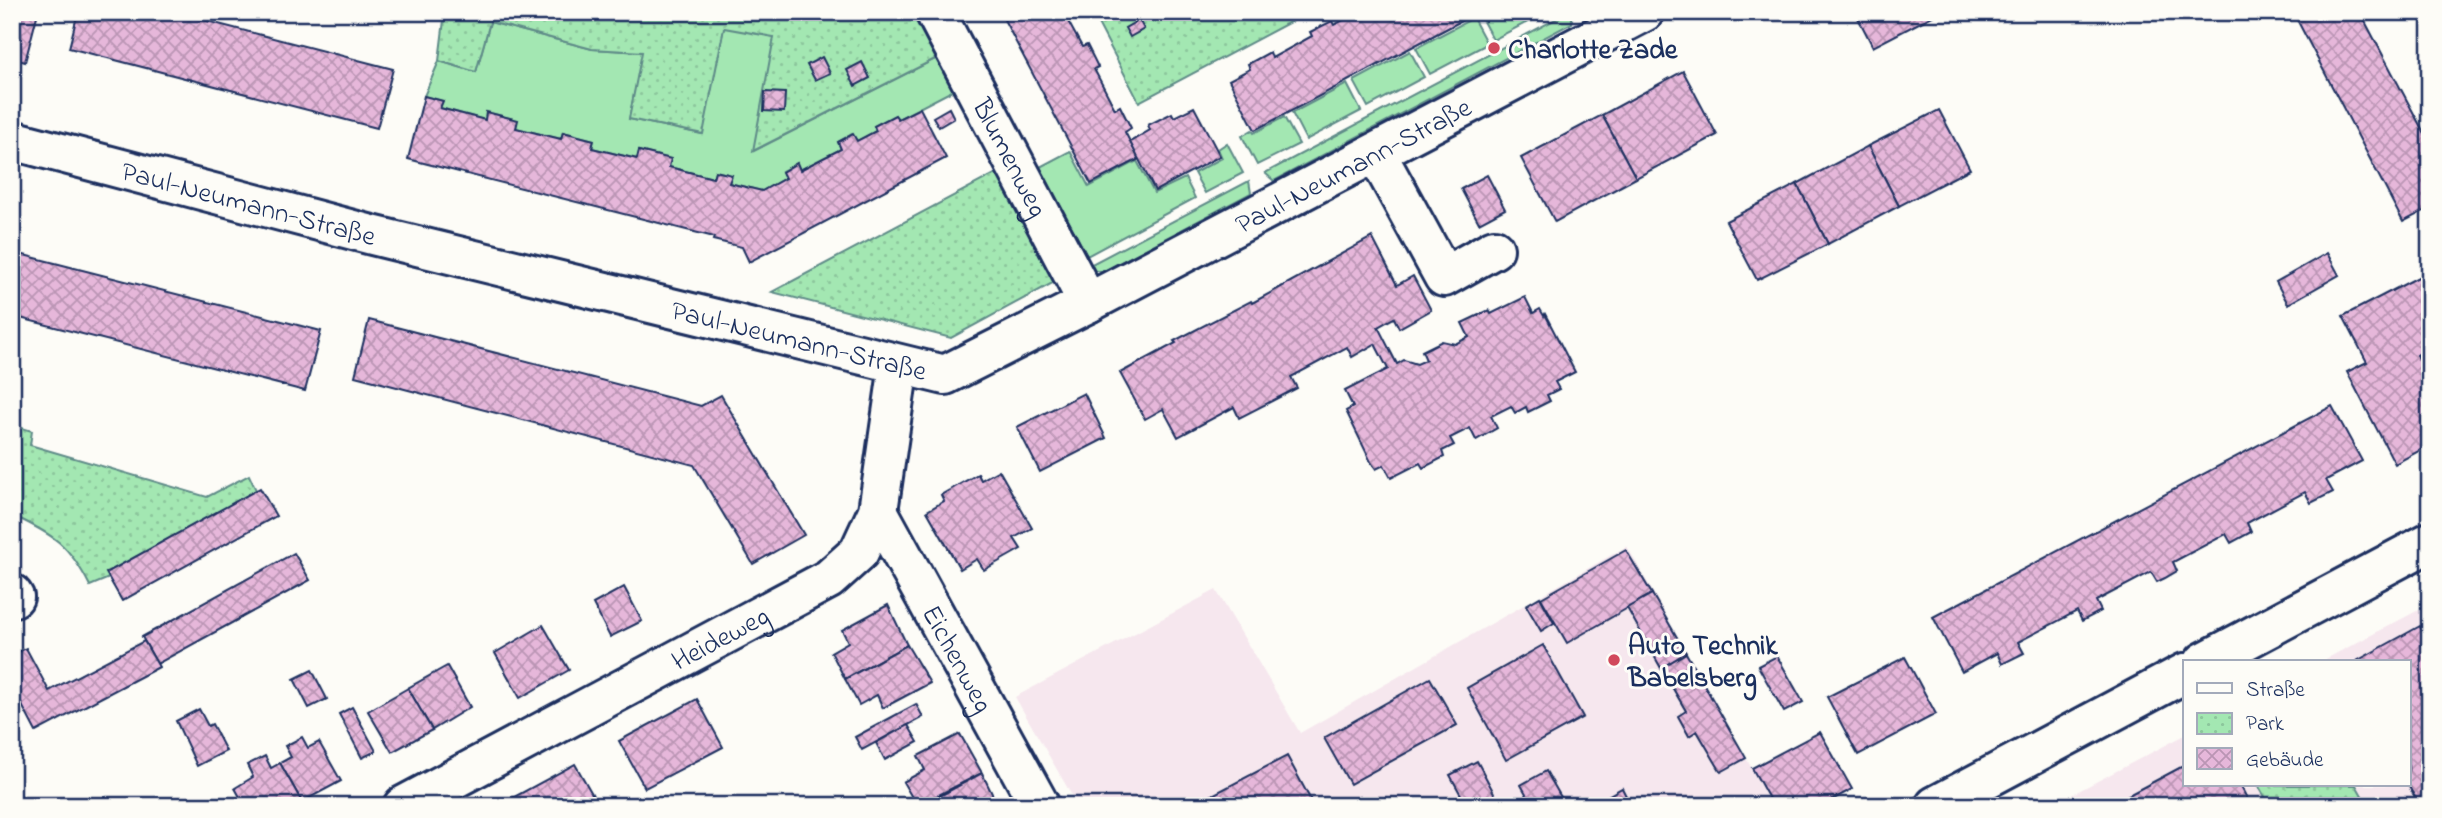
<svg xmlns="http://www.w3.org/2000/svg" width="2442" height="818" font-family="'Indie Flower',sans-serif">
	<style>
		.built { fill: #f6e7ee }
		.grass { fill: #a3e7b2; stroke: #5f8b88; stroke-width: 2 }
		.park { fill: url(#park-dots); stroke: #5f8b88; stroke-width: 2 }
		.building { fill: url(#building-cross-hatch); stroke: #1b2f5e; stroke-width: 2 }
		.lines { fill: none; stroke-linecap: round; stroke-linejoin: round }
		.minor-casing { stroke: #1b2f5e; stroke-width: 44 }
		.minor { stroke: #fdfcf7; stroke-width: 38 }
		.poi-dot { fill: #d1495b; stroke: #fdfcf7; stroke-width: 2.5 }
		.labels { text-anchor: middle; stroke-width: 6; stroke-linejoin: round; paint-order: stroke }
		.poi-label { font-size: 28px; font-weight: bold; fill: #1b2f5e; stroke: #fdfcf7; text-anchor: start }
		.street-label { font-size: 28px; fill: #1b2f5e; stroke: #fdfcf7 }
	</style>
	<defs>
		<pattern id="park-dots" width="8" height="8" patternUnits="userSpaceOnUse" patternTransform="scale(1.75)"><rect width="8" height="8" fill="#a3e7b2"/><path d="M2 2h.1M6 6h.1" fill="none" stroke="#8cc69c" stroke-width="1.8" stroke-linecap="round"/></pattern>
		<pattern id="building-cross-hatch" width="8" height="8" patternUnits="userSpaceOnUse" patternTransform="scale(1.75)"><rect width="8" height="8" fill="#e6b7da"/><path d="M0 0l8 8M0 8l8-8" fill="none" stroke="#ba95b4"/></pattern>
	</defs>
	<rect width="100%" height="100%" fill="#fdfcf7"/>
	<filter id="ink" filterUnits="userSpaceOnUse"><feTurbulence type="fractalNoise" baseFrequency=".0143" numOctaves="2"/><feDisplacementMap in="SourceGraphic" scale="14" xChannelSelector="R" yChannelSelector="G"/><feConvolveMatrix kernelMatrix="1 2 1 2 8 2 1 2 1" color-interpolation-filters="sRGB"/></filter>
	<g filter="url(#ink)">
		<g class="built">
			<polygon points="1627,546 1773,806 1078,806 1015,697 1216,590 1300,733"/>
			<polygon points="2430,604 2430,806 2368,806 2356,785 2409,785 2409,662 2320,662"/>
			<polygon points="2185,735 2185,785 2258,785 2270,806 2050,806"/>
		</g>
		<g class="grass">
			<polygon points="1483,12 1537,12 1539,16 1493,40 1479,14"/>
			<polygon points="1569,12 1572,12 1572,23 1274,181 1265,173"/>
			<polygon points="1473,18 1487,44 1430,74 1416,48"/>
			<polygon points="490,22 592,49 643,52 629,119 702,134 724,27 775,37 754,151 937,58 954,90 898,119 895,115 874,126 876,131 857,141 852,134 838,142 841,149 800,170 796,164 782,171 785,178 762,191 729,183 731,175 715,171 713,178 669,167 670,159 639,151 637,159 592,148 594,140 563,132 561,139 516,128 517,120 487,112 485,120 440,108 442,101 424,96 439,61 476,72"/>
			<polygon points="1410,51 1424,77 1368,107 1354,81"/>
			<polygon points="1347,84 1361,111 1306,140 1292,113"/>
			<polygon points="1284,117 1299,144 1257,165 1242,136 1252,130 1254,133"/>
			<polygon points="1227,143 1243,173 1205,193 1194,173 1222,158 1218,149"/>
			<polygon points="1070,151 1089,187 1137,161 1154,193 1185,178 1195,198 1087,256 1040,167"/>
			<polygon points="1249,181 1251,193 1104,271 1094,271 1086,267"/>
		</g>
		<g class="park">
			<polygon points="445,12 913,12 937,58 753,151 774,37 724,28 703,134 629,119 642,52 592,49 490,22 476,72 439,61"/>
			<polygon points="1092,12 1309,12 1139,102"/>
			<polygon points="1002,170 1060,279 951,338 772,292"/>
			<path d="M12,425L32,431L30,445L207,497L249,475L256,490L109,578L90,586C69,544 54,535 12,515Z"/>
			<polygon points="2258,785 2356,785 2368,806 2270,806"/>
		</g>
		<g class="building">
			<polygon points="12,12 38,12 25,62 12,58"/>
			<polygon points="78,12 172,12 393,69 377,128 69,48"/>
			<polygon points="1000,12 1063,12 1082,47 1087,45 1098,67 1094,69 1115,109 1120,106 1131,128 1125,132 1139,159 1091,184"/>
			<polygon points="1359,12 1478,12 1255,130 1229,80 1250,69 1248,64 1270,52 1272,58 1312,36 1310,32 1332,21 1334,25"/>
			<polygon points="1855,12 1940,12 1873,47"/>
			<polygon points="2293,12 2360,12 2430,144 2430,208 2403,222"/>
			<polygon points="1139,20 1144,29 1130,37 1125,28"/>
			<polygon points="822,57 830,73 815,80 807,65"/>
			<polygon points="862,62 870,78 855,86 847,70"/>
			<polygon points="1683,71 1717,135 1636,178 1602,115"/>
			<polygon points="765,92 785,93 784,112 764,111"/>
			<polygon points="424,96 443,101 440,108 485,120 486,112 518,120 516,128 561,139 563,132 594,140 592,148 637,159 639,151 671,159 669,167 713,178 715,171 732,175 729,183 762,191 785,178 782,172 797,163 800,170 841,149 838,142 853,134 857,141 876,131 874,126 895,115 898,119 920,108 946,158 749,262 742,247 713,240 714,237 408,159"/>
			<polygon points="1194,107 1220,156 1155,191 1130,142 1150,130 1148,125 1172,113 1174,117"/>
			<polygon points="949,108 954,118 939,127 933,117"/>
			<polygon points="1939,110 1970,169 1899,206 1868,146"/>
			<polygon points="1602,115 1636,178 1555,222 1521,158"/>
			<polygon points="1868,146 1899,206 1828,244 1797,184"/>
			<polygon points="1487,175 1505,209 1479,223 1461,189"/>
			<polygon points="1797,184 1828,244 1757,280 1726,221"/>
			<polygon points="1372,237 1397,285 1413,276 1431,310 1399,328 1394,318 1378,327 1397,364 1404,360 1417,364 1426,360 1422,351 1442,341 1455,344 1469,337 1462,323 1489,310 1491,314 1525,297 1533,313 1540,309 1544,316 1545,314 1575,372 1555,382 1559,389 1547,395 1550,401 1528,412 1526,407 1515,413 1511,406 1491,416 1497,428 1476,440 1470,428 1450,438 1454,445 1442,451 1444,457 1423,468 1420,463 1391,478 1384,465 1376,469 1371,462 1346,411 1353,407 1345,391 1388,369 1375,344 1352,357 1347,347 1291,377 1297,388 1239,418 1234,407 1178,437 1163,409 1145,419 1120,373 1176,343 1174,341 1251,301 1252,303"/>
			<polygon points="12,252 321,331 305,391 12,316"/>
			<polygon points="2327,253 2339,275 2288,304 2276,282"/>
			<polygon points="2430,271 2430,348 2417,355 2430,380 2430,445 2395,464 2347,372 2367,362 2343,316"/>
			<polygon points="369,320 701,406 721,395 804,535 753,564 694,465 355,376"/>
			<polygon points="1084,393 1106,438 1040,472 1017,427"/>
			<polygon points="2332,406 2362,461 2326,480 2333,492 2311,503 2305,492 2247,523 2251,532 2231,543 2226,534 2173,562 2177,571 2165,578 2157,582 2151,572 2096,601 2101,611 2082,621 2077,611 2018,642 2024,653 2002,664 1997,653 1962,672 1933,617"/>
			<polygon points="999,470 1032,528 1014,538 1021,549 984,570 977,559 960,569 927,511 944,501 941,495 978,474 981,480"/>
			<polygon points="260,488 276,516 122,601 106,573"/>
			<polygon points="1626,550 1652,594 1567,643 1541,598"/>
			<polygon points="294,553 310,580 157,664 142,637"/>
			<polygon points="624,587 642,621 610,637 593,604"/>
			<polygon points="1652,594 1686,653 1661,668 1627,608"/>
			<polygon points="1540,597 1554,623 1541,631 1526,605"/>
			<polygon points="888,605 907,645 845,679 831,652 848,642 842,630"/>
			<polygon points="543,625 569,670 520,698 495,653"/>
			<polygon points="2420,626 2430,645 2430,802 2424,806 2420,806 2408,785 2409,662 2355,662"/>
			<polygon points="144,641 159,667 36,732 12,686 12,655 26,648 49,691"/>
			<polygon points="907,645 930,683 883,708 877,695 859,705 845,679"/>
			<polygon points="1543,645 1583,717 1506,760 1467,688"/>
			<polygon points="1686,653 1746,758 1721,772 1697,731 1689,736 1678,716 1686,711 1661,668"/>
			<polygon points="1777,656 1803,702 1784,712 1758,666"/>
			<polygon points="1905,657 1936,714 1858,755 1827,697"/>
			<polygon points="447,666 470,707 432,730 408,688"/>
			<polygon points="312,670 327,699 309,708 294,679"/>
			<polygon points="1430,678 1457,725 1350,784 1324,738"/>
			<polygon points="408,688 432,730 392,752 368,711"/>
			<polygon points="697,699 723,747 645,788 619,741"/>
			<polygon points="916,704 923,717 862,750 855,737"/>
			<polygon points="352,707 376,751 362,758 339,714"/>
			<polygon points="199,709 208,726 212,724 226,751 197,766 176,721"/>
			<polygon points="908,725 918,742 885,760 876,743"/>
			<polygon points="1820,732 1852,789 1821,806 1773,806 1752,768"/>
			<polygon points="960,734 982,773 917,806 903,782 925,770 918,756"/>
			<polygon points="302,737 308,748 319,742 341,781 302,802 280,763 291,757 285,746"/>
			<polygon points="265,756 271,768 280,763 302,802 295,806 245,806 235,788 253,777 247,765"/>
			<polygon points="1287,756 1314,806 1198,806 1197,803"/>
			<polygon points="1477,761 1501,806 1467,806 1450,775"/>
			<polygon points="575,764 599,806 502,806 501,804"/>
			<polygon points="2185,765 2185,785 2240,785 2251,806 2108,806"/>
			<polygon points="1546,771 1566,806 1533,806 1521,785"/>
			<polygon points="982,773 998,806 928,806 927,803"/>
			<polygon points="1622,788 1631,806 1590,806"/>
		</g>
		<g class="lines">
			<defs>
				<g id="minor">
					<path id="s1" d="M935,12L1088,303"/>
					<path id="s2" d="M12,140L372,235L945,375L1088,303L1644,12"/>
					<polyline points="1376,153 1444,277 1494,249"/>
					<path id="s3" d="M878,511L1040,806"/>
					<polyline points="12,594 14,597"/>
					<polyline points="2204,662 2430,542"/>
					<path id="s4" d="M403,806L829,579L859,552L878,511L899,365"/>
					<polyline points="1935,806 2185,673"/>
				</g>
			</defs>
			<use href="#minor" class="minor-casing"/>
			<use href="#minor" class="minor"/>
		</g>
	</g>
	<g class="poi-dot">
		<circle cx="1494" cy="48" r="7"/>
		<circle cx="1614" cy="660" r="7"/>
	</g>
	<g class="labels">
		<g class="poi-label">
			<text x="1508" y="58">Charlotte Zade</text>
			<text x="1628" y="654">Auto Technik<tspan x="1628" dy="32">Babelsberg</tspan></text>
		</g>
		<g class="street-label">
			<text dy="10" stroke="none"><textPath href="#s1" startOffset="164">Blumenweg</textPath></text>
			<text dy="10" stroke="none"><textPath href="#s2" startOffset="1421">Paul-Neumann-Straße</textPath></text>
			<text dy="10" stroke="none"><textPath href="#s2" startOffset="245">Paul-Neumann-Straße</textPath></text>
			<text dy="10" stroke="none"><textPath href="#s2" startOffset="812">Paul-Neumann-Straße</textPath></text>
			<text dy="10" stroke="none"><textPath href="#s4" startOffset="359">Heideweg</textPath></text>
			<text dy="10" stroke="none"><textPath href="#s3" startOffset="168">Eichenweg</textPath></text>
		</g>
	</g>
	<rect width="2442" height="818" fill="none" stroke="#fdfcf7" stroke-width="42"/>
	<rect x="21" y="21" width="2400" height="776" fill="none" stroke="#1b2f5e" stroke-width="2.5" filter="url(#ink)"/>
	<rect x="2183" y="660" width="228" height="126" fill="#fdfcf7" stroke="#a3aaba" stroke-width="2"/>
	<rect x="2197" y="683" width="35" height="10" fill="#fdfcf7" stroke="#a3aaba" stroke-width="2"/>
	<text x="2246" y="696" font-size="21" fill="#1b2f5e">Straße</text>
	<rect x="2197" y="713" width="35" height="21" fill="url(#park-dots)" stroke="#a3aaba" stroke-width="2"/>
	<text x="2246" y="730" font-size="21" fill="#1b2f5e">Park</text>
	<rect x="2197" y="748" width="35" height="21" fill="url(#building-cross-hatch)" stroke="#a3aaba" stroke-width="2"/>
	<text x="2246" y="766" font-size="21" fill="#1b2f5e">Gebäude</text>
</svg>
